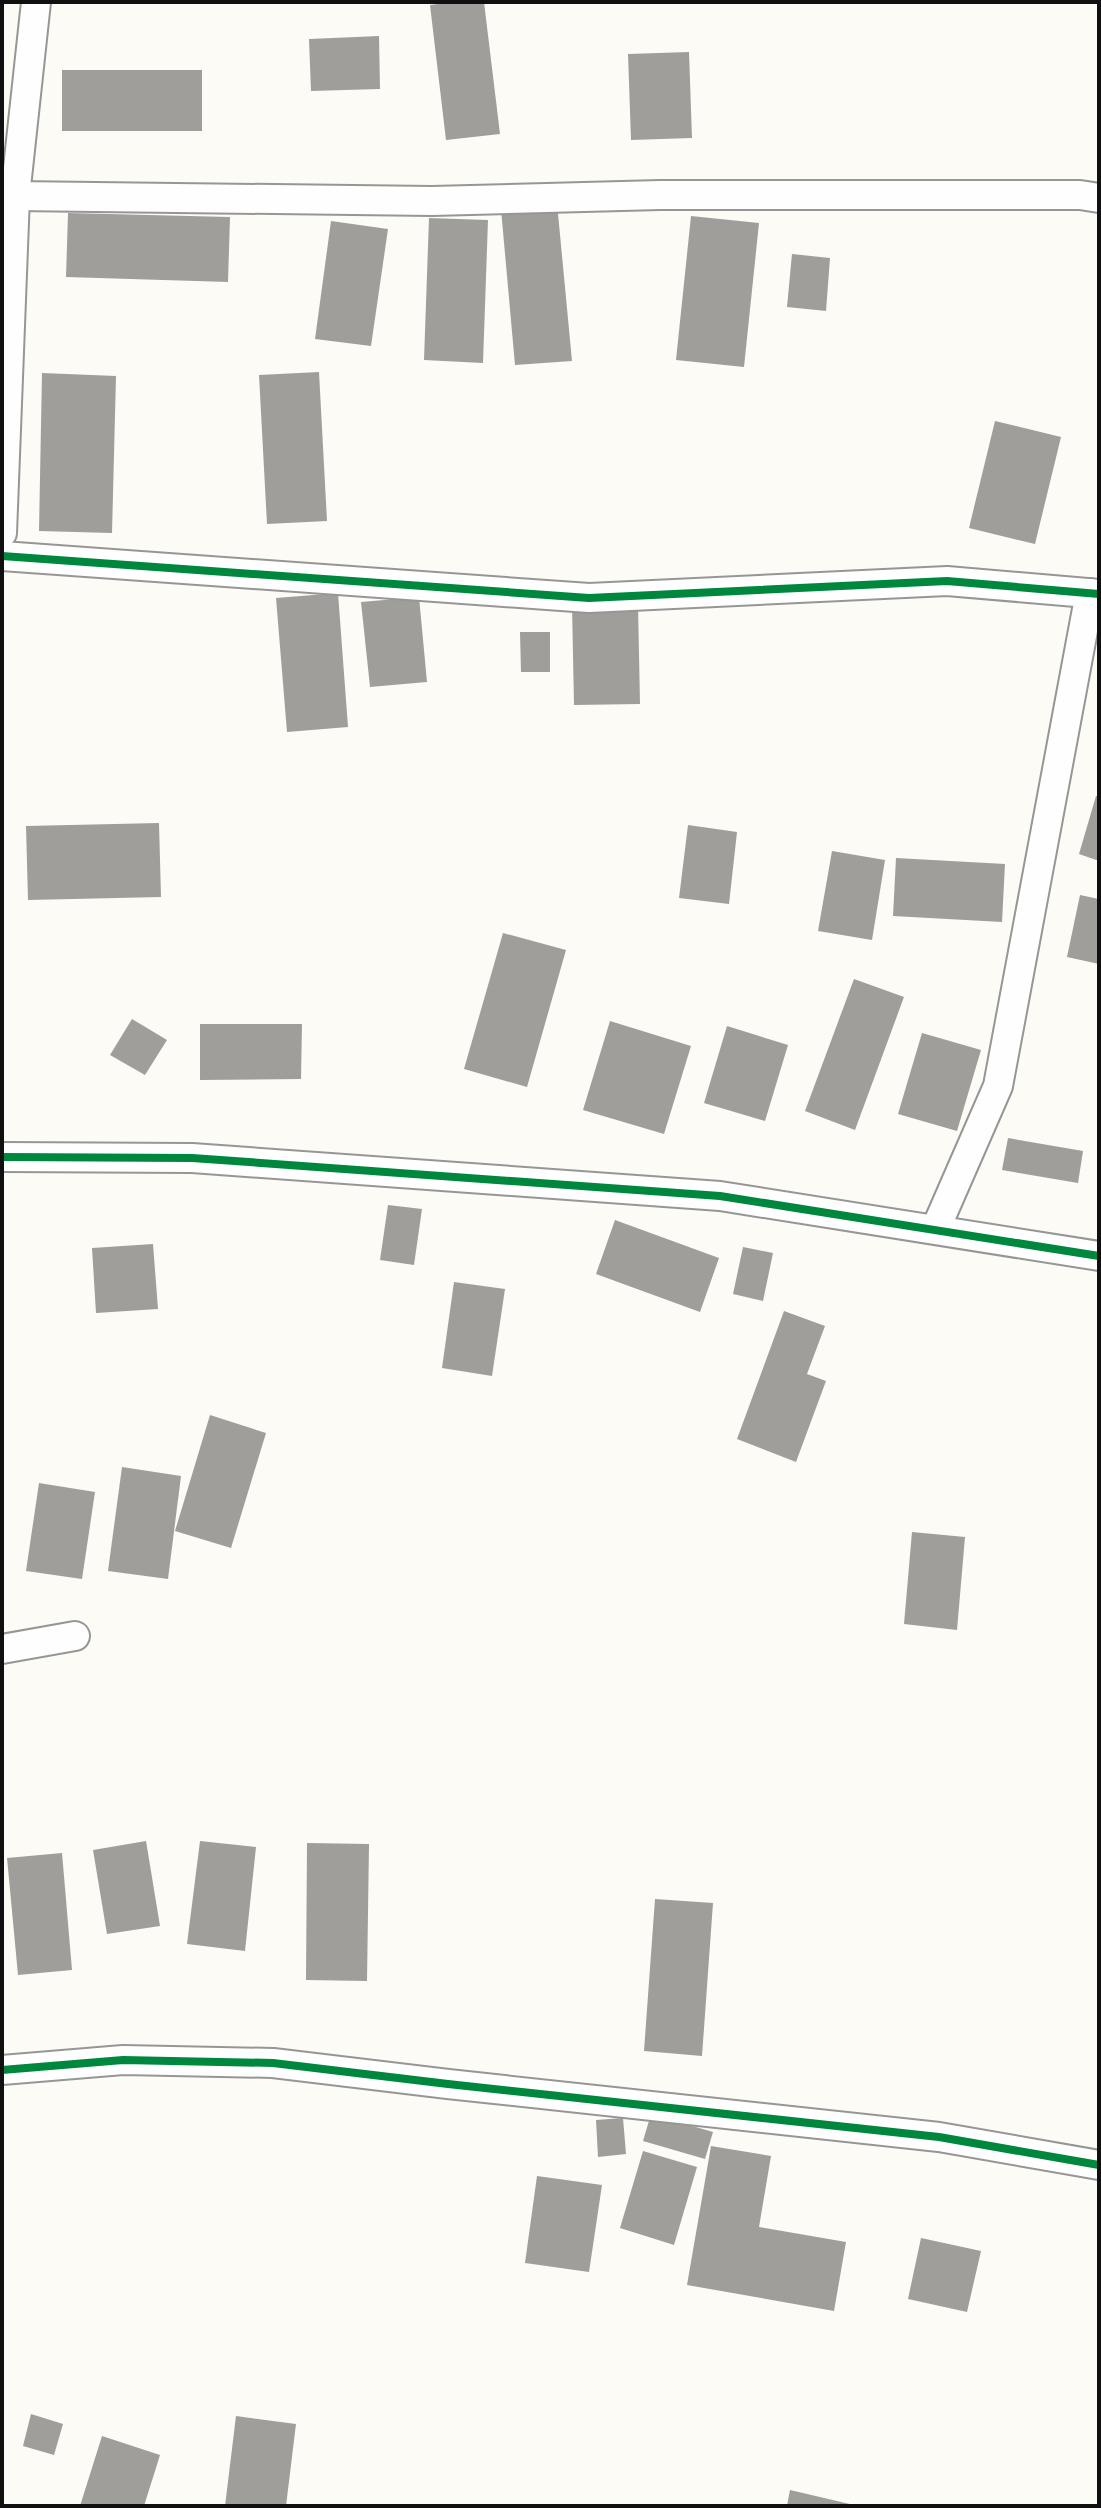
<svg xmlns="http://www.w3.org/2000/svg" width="1101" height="2508" font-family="'Times New Roman',serif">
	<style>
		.building { fill: #a09e9b }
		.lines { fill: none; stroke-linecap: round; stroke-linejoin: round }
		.street-casing { stroke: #969694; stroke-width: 32 }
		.street { stroke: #fffefe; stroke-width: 28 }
		.cycleway-casing { stroke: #fff; stroke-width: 13 }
		.cycleway { stroke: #00873e; stroke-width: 8 }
	</style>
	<rect width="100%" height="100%" fill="#fcfbf6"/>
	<g class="building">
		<polygon points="453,2 484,2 500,134 446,140 430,5"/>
		<polygon points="379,36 380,89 311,91 309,39"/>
		<polygon points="689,52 692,138 631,140 628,54"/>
		<rect x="62" y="70" width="140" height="61"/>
		<polygon points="557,203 572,361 515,365 501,209"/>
		<polygon points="68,213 230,217 228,282 66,277"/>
		<polygon points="691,216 759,223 744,367 676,360"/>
		<polygon points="429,218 488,220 483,363 424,360"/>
		<polygon points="331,221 388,229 371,346 315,339"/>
		<polygon points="792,254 830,258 826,311 787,307"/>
		<polygon points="319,372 327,521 267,524 259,375"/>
		<polygon points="42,373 116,376 112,533 39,531"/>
		<polygon points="995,421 1061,437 1035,544 969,528"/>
		<polygon points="338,593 348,727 287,732 276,598"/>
		<polygon points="419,597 427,682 370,687 361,602"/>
		<polygon points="638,604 640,704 574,705 572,605"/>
		<polygon points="520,632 550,632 550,672 521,672"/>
		<polygon points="1096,796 1099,797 1099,861 1079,854"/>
		<polygon points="159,823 161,897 28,900 26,826"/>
		<polygon points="688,825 737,832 729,904 679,898"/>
		<polygon points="832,851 885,860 872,940 818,931"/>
		<polygon points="896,858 1005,864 1002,922 893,916"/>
		<polygon points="1080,895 1099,899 1099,964 1067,957"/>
		<polygon points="503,933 566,950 527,1087 464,1069"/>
		<polygon points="854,979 904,997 855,1130 805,1111"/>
		<polygon points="132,1019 167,1040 145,1075 110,1055"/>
		<polygon points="610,1021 691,1046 664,1134 583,1110"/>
		<polygon points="200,1024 302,1024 301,1079 200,1080"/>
		<polygon points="727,1026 788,1045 765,1121 704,1103"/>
		<polygon points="922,1033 981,1050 957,1131 898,1114"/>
		<polygon points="1008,1138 1083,1151 1078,1183 1002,1170"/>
		<polygon points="388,1205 422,1209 414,1265 380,1260"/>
		<polygon points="615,1220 719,1258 700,1312 596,1274"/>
		<polygon points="153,1244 158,1309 96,1313 92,1248"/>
		<polygon points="743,1247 773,1253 763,1301 733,1294"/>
		<polygon points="454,1282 505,1289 492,1376 442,1368"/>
		<polygon points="784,1311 825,1326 807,1374 826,1381 796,1462 737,1439"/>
		<polygon points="210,1415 266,1433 231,1548 175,1531"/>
		<polygon points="122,1467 181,1476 168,1579 108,1571"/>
		<polygon points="39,1483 95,1492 82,1579 26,1571"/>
		<polygon points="912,1532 965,1537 957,1630 904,1624"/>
		<polygon points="146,1841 160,1926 107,1934 93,1850"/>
		<polygon points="200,1841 256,1847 245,1951 187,1944"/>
		<polygon points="307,1843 369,1844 367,1981 306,1980"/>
		<polygon points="62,1853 72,1970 18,1975 7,1858"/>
		<polygon points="655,1899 713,1903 702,2056 644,2051"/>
		<polygon points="651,2114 713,2132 705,2159 643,2141"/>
		<polygon points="623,2118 626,2154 598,2157 596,2120"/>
		<polygon points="711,2146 771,2156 759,2227 846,2242 834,2311 687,2285"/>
		<polygon points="643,2151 697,2167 674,2245 620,2228"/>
		<polygon points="537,2176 602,2185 589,2272 525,2263"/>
		<polygon points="921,2238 981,2251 967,2312 908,2299"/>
		<polygon points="31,2414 63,2424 54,2455 23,2446"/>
		<polygon points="236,2416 296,2424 286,2506 225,2506"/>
		<polygon points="102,2436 160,2455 144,2506 80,2506"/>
		<polygon points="790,2490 854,2505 854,2506 787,2506"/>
	</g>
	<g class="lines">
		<defs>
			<g id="street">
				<polyline points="2,191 15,196 432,201 660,195 1080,195 1099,198"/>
				<polyline points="2,533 15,196 36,2"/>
				<polyline points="2,556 589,598 947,581 1099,594"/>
				<polyline points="2,1157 192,1158 720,1196 1099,1256"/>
				<polyline points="936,1228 998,1086 1090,593"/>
				<polyline points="2,1649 75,1636"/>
				<polyline points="2,2070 123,2060 273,2063 448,2084 939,2137 1099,2165"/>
			</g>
		</defs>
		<use href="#street" class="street-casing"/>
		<use href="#street" class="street"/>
		<defs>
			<g id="cycleway">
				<polyline points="2,556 589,598 947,581 1099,594"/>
				<polyline points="2,1157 192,1158 720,1196 1099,1256"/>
				<polyline points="2,2070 123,2060 273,2063 448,2084 939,2137 1099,2165"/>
			</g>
		</defs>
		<use href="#cycleway" class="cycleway-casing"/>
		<use href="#cycleway" class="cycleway"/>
	</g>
	<rect width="1101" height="2508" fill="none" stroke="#101010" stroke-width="8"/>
</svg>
